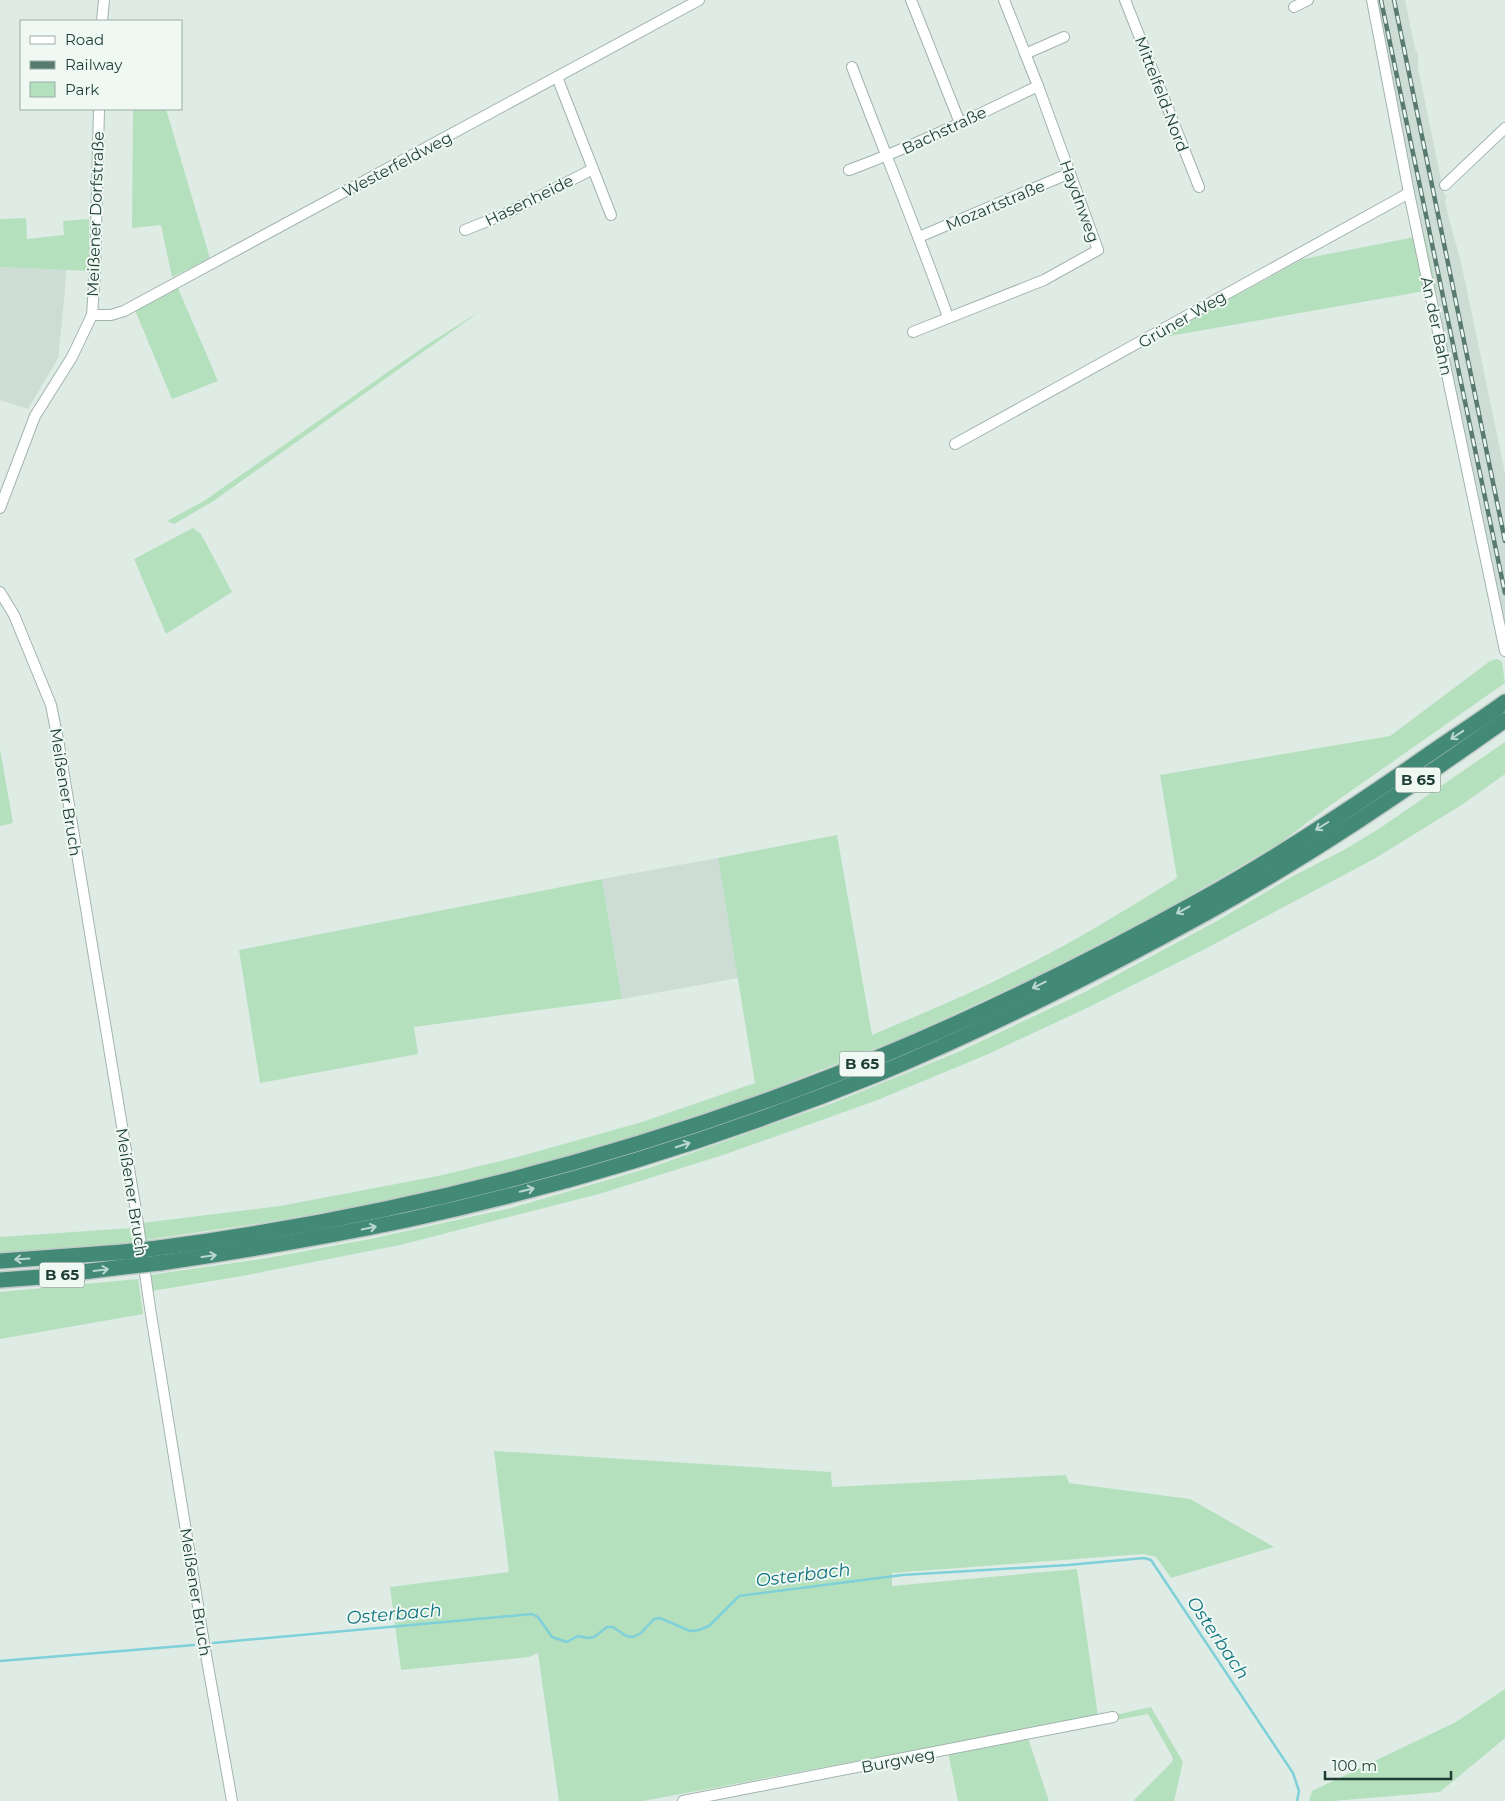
<svg xmlns="http://www.w3.org/2000/svg" width="1505" height="1801" font-family="Montserrat,sans-serif">
	<style>
		.built { fill: #cddcd4 }
		.green { fill: #b4e0be }
		.lines { fill: none; stroke-linecap: round; stroke-linejoin: round }
		.stream { stroke: #7fd0d9; stroke-width: 2.5 }
		.minor-casing { stroke: #a1b4ac; stroke-width: 12 }
		.trunk-casing { stroke: #c0c9c6; stroke-width: 18 }
		.minor { stroke: #fff; stroke-width: 10 }
		.trunk { stroke: #428a76; stroke-width: 15 }
		.rail-casing { stroke: #587a6f; stroke-width: 4.5 }
		.rail { stroke: #eff8f3; stroke-width: 2.5; stroke-dasharray: 8; stroke-linecap: butt }
		.trunk-bridge-casing { stroke: #c0c9c6; stroke-width: 18; stroke-linecap: butt }
		.trunk-bridge { stroke: #428a76; stroke-width: 15 }
		.oneway { stroke: #bbd7ce }
		.labels { text-anchor: middle; stroke-width: 4; stroke-linejoin: round; paint-order: stroke }
		.shield { fill: #eff8f3; stroke: #5d766d; stroke-width: 1 }
		.shield-label { font-size: 15px; font-weight: bold; fill: #1e3e33 }
		.street-label { font-size: 16px; fill: #1e3e33; stroke: #eff8f3 }
		.water-label { font-size: 18px; font-style: italic; fill: #117481; stroke: #eff8f3 }
	</style>
	<rect width="100%" height="100%" fill="#dfece5"/>
	<g class="built">
		<polygon points="1376,0 1405,0 1415,49 1418,54 1418,68 1444,194 1447,195 1445,202 1450,223 1461,262 1505,473 1505,640 1441,324 1442,317 1426,246"/>
		<polygon points="0,267 66,270 64,302 58,358 28,409 0,400"/>
		<polygon points="718,858 738,978 622,999 602,879"/>
	</g>
	<g class="green">
		<polygon points="133,109 166,109 210,258 172,277 161,225 132,228"/>
		<polygon points="26,218 27,239 64,235 63,221 89,219 89,271 0,267 0,219"/>
		<polygon points="1425,235 1436,289 1158,338 1303,259"/>
		<polygon points="177,286 218,381 172,399 135,310"/>
		<polygon points="482,310 212,502 174,524 167,521 204,501 422,348"/>
		<polygon points="193,528 201,534 232,592 166,634 134,559"/>
		<path d="M1497,659L1502,662L1505,683L1328,807L1280,843L1160,913L1031,979L902,1038L749,1098L622,1140L523,1168L382,1202L262,1223L145,1240L142,1223L280,1206L438,1176L521,1156L642,1122L755,1083L718,858L837,835L872,1035C923,1013 975,992 1025,966C1077,940 1127,909 1177,878L1160,775L1390,736L1490,661Z"/>
		<polygon points="1505,742 1505,774 1463,804 1374,859 1203,950 1087,1008 986,1055 875,1101 723,1155 599,1194 400,1245 242,1276 152,1291 150,1275 262,1259 370,1239 511,1208 652,1167 833,1103 958,1052 1085,992 1215,922 1293,876 1344,850 1380,828"/>
		<polygon points="0,749 13,823 0,826"/>
		<polygon points="602,879 622,999 414,1027 418,1054 260,1083 239,950"/>
		<polygon points="132,1228 134,1242 53,1251 0,1254 0,1237"/>
		<polygon points="138,1279 143,1314 0,1339 0,1292"/>
		<polygon points="494,1451 831,1472 832,1487 1066,1475 1069,1483 1190,1499 1274,1547 1171,1578 1156,1557 1143,1554 892,1573 892,1586 1077,1569 1098,1716 643,1801 559,1801 538,1653 529,1657 401,1670 390,1587 509,1572"/>
		<polygon points="1505,1689 1505,1738 1440,1792 1333,1801 1309,1801 1312,1791 1456,1722"/>
		<polygon points="1151,1707 1183,1762 1174,1801 1133,1801 1172,1762 1173,1758 1148,1714 1116,1720 1115,1715"/>
		<polygon points="1028,1738 1049,1801 958,1801 948,1752"/>
	</g>
	<g class="lines">
		<g class="stream">
			<polyline points="213,1643 532,1614 538,1617 552,1637 567,1642 578,1636 588,1638 594,1637 607,1627 613,1627 626,1636 633,1637 641,1633 654,1619 660,1618 690,1631 699,1630 709,1626 739,1596 902,1575 1068,1565 1144,1558 1151,1560 1293,1773 1299,1791 1297,1801"/>
			<polyline points="0,1661 194,1645"/>
		</g>
		<defs>
			<g id="minor">
				<polyline points="911,0 960,123"/>
				<polyline points="1125,0 1199,187"/>
				<polyline points="1372,0 1409,193 1505,651"/>
				<polyline points="1294,7 1308,0"/>
				<polyline points="102,21 104,0"/>
				<polyline points="1025,54 1064,37"/>
				<path d="M852,67C884,151 918,233 948,317"/>
				<polyline points="557,77 611,215"/>
				<path d="M849,170C914,146 976,116 1038,86"/>
				<polyline points="1445,185 1505,128"/>
				<polyline points="465,230 505,214 593,169"/>
				<polyline points="919,237 1070,173"/>
				<polyline points="92,315 111,315 124,311 699,0"/>
				<polyline points="913,332 1044,280 1098,250 1038,86 1004,0"/>
				<polyline points="955,444 1409,193"/>
				<polyline points="0,508 35,416 72,357 92,315 95,272 99,109"/>
				<polyline points="0,592 14,615 51,705 59,745 137,1217 150,1308 205,1649 232,1801"/>
				<polyline points="683,1801 1113,1717"/>
			</g>
			<g id="trunk">
				<path d="M158,1248C376,1219 589,1167 795,1090C935,1038 1071,972 1202,899C1273,860 1341,815 1408,769C1440,746 1473,725 1505,702"/>
				<polyline points="0,1261 123,1252"/>
				<path d="M160,1263C243,1251 325,1237 407,1220C568,1185 726,1136 878,1074C991,1027 1101,971 1208,912C1311,855 1409,788 1505,720"/>
				<polyline points="0,1280 41,1277 123,1267"/>
			</g>
		</defs>
		<use href="#minor" class="minor-casing"/>
		<use href="#trunk" class="trunk-casing"/>
		<use href="#minor" class="minor"/>
		<use href="#trunk" class="trunk"/>
		<defs>
			<g id="rail">
				<polyline points="1381,0 1505,593"/>
				<polyline points="1394,0 1505,541"/>
			</g>
		</defs>
		<use href="#rail" class="rail-casing"/>
		<use href="#rail" class="rail"/>
		<defs>
			<g id="trunk-bridge">
				<polyline points="123,1252 158,1248"/>
				<polyline points="123,1267 160,1263"/>
			</g>
		</defs>
		<use href="#trunk-bridge" class="trunk-bridge-casing"/>
		<use href="#trunk-bridge" class="trunk-bridge"/>
	</g>
	<defs><path id="oneway-shaft" d="M-6 0H5M1.5-3L5.5 0L1.5 3" fill="none" stroke-width="1.6" stroke-linecap="round" stroke-linejoin="round" transform="scale(1.25)"/></defs>
	<g class="oneway">
		<use href="#oneway-shaft" transform="translate(1457 735) rotate(146)"/>
		<use href="#oneway-shaft" transform="translate(1322 826) rotate(148)"/>
		<use href="#oneway-shaft" transform="translate(1183 910) rotate(151)"/>
		<use href="#oneway-shaft" transform="translate(1039 985) rotate(154)"/>
		<use href="#oneway-shaft" transform="translate(683 1145) rotate(-18)"/>
		<use href="#oneway-shaft" transform="translate(527 1190) rotate(-14)"/>
		<use href="#oneway-shaft" transform="translate(369 1228) rotate(-12)"/>
		<use href="#oneway-shaft" transform="translate(209 1256) rotate(-8)"/>
		<use href="#oneway-shaft" transform="translate(22 1259) rotate(176)"/>
		<use href="#oneway-shaft" transform="translate(101 1270) rotate(-7)"/>
	</g>
	<g class="labels">
		<g class="shield">
			<rect x="1395.5" y="767.5" width="45" height="25" rx="4"/>
			<rect x="839.5" y="1051.5" width="45" height="25" rx="4"/>
			<rect x="39.5" y="1262.5" width="45" height="25" rx="4"/>
		</g>
		<g class="shield-label">
			<text x="1418" y="785">B 65</text>
			<text x="862" y="1069">B 65</text>
			<text x="62" y="1280">B 65</text>
		</g>
		<g class="street-label">
			<text transform="translate(1162 94) rotate(69)" y="6">Mittelfeld-Nord</text>
			<text transform="translate(944 130) rotate(-25)" y="6">Bachstraße</text>
			<text transform="translate(397 164) rotate(-28)" y="6">Westerfeldweg</text>
			<text transform="translate(529 200) rotate(-26)" y="6">Hasenheide</text>
			<text transform="translate(1080 201) rotate(70)" y="6">Haydnweg</text>
			<text transform="translate(995 205) rotate(-23)" y="6">Mozartstraße</text>
			<text transform="translate(95 214) rotate(-88)" y="6">Meißener Dorfstraße</text>
			<text transform="translate(1182 319) rotate(-30)" y="6">Grüner Weg</text>
			<text transform="translate(1437 326) rotate(78)" y="6">An der Bahn</text>
			<text transform="translate(66 792) rotate(81)" y="6">Meißener Bruch</text>
			<text transform="translate(132 1192) rotate(81)" y="6">Meißener Bruch</text>
			<text transform="translate(196 1592) rotate(81)" y="6">Meißener Bruch</text>
			<text transform="translate(898 1760) rotate(-11)" y="6">Burgweg</text>
		</g>
		<g class="water-label">
			<text transform="translate(803 1575) rotate(-7)" y="6">Osterbach</text>
			<text transform="translate(394 1614) rotate(-5)" y="6">Osterbach</text>
			<text transform="translate(1218 1638) rotate(56)" y="6">Osterbach</text>
		</g>
	</g>
	<rect x="20" y="20" width="162" height="90" fill="#eff8f3" stroke="#9baea6"/>
	<rect x="30" y="36" width="25" height="8" fill="#ffffff" stroke="#9baea6"/>
	<text x="65" y="45" font-size="15" fill="#1e3e33">Road</text>
	<rect x="30" y="61" width="25" height="8" fill="#587a6f" stroke="#9baea6"/>
	<text x="65" y="70" font-size="15" fill="#1e3e33">Railway</text>
	<rect x="30" y="82" width="25" height="15" fill="#b4e0be" stroke="#9baea6"/>
	<text x="65" y="95" font-size="15" fill="#1e3e33">Park</text>
	<path d="M1325 1771v8h126v-8" fill="none" stroke="#1e3e33" stroke-width="2.5"/>
	<text x="1332" y="1771" font-size="15" fill="#1e3e33" stroke="#eff8f3" stroke-width="4" paint-order="stroke">100 m</text>
</svg>
